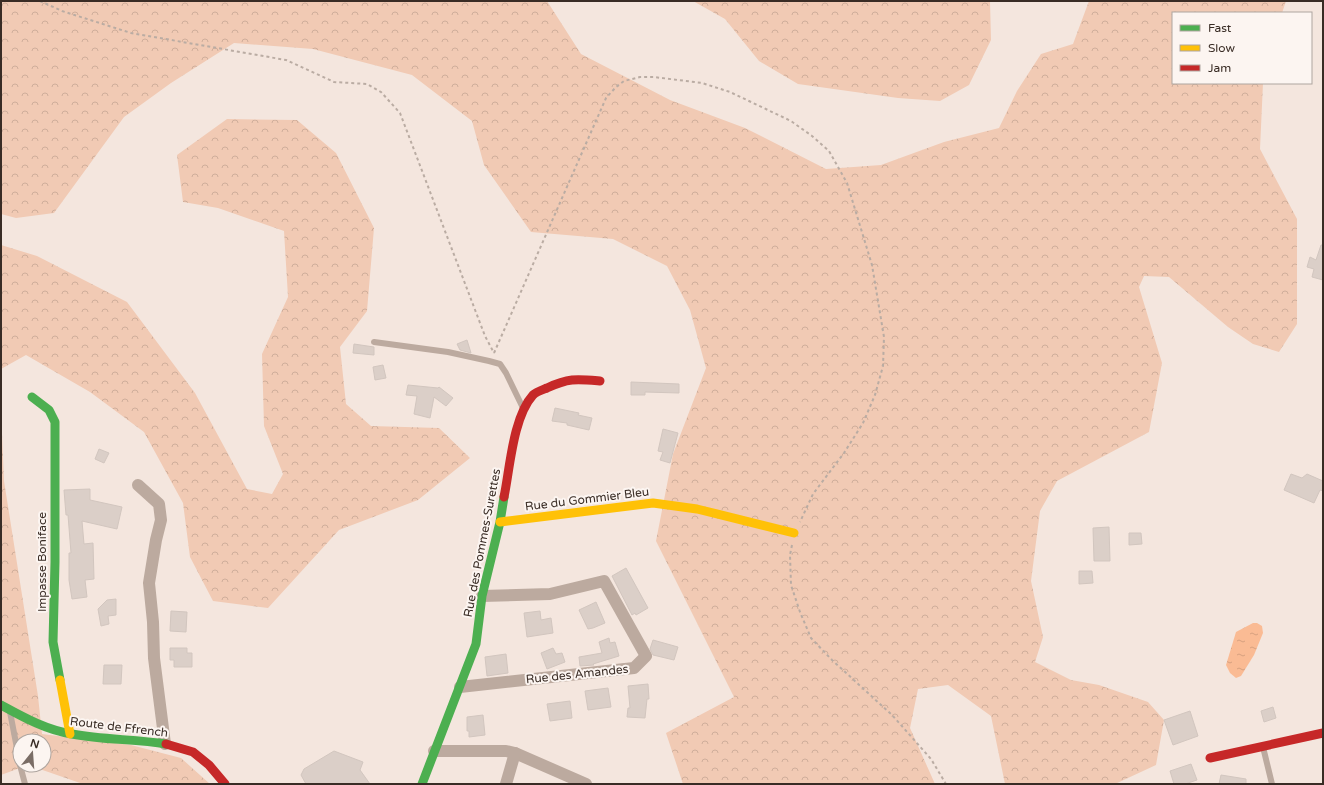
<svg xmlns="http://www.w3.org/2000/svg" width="1324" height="785" font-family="'Varela Round',sans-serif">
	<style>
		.forest { fill: url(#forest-crowns); fill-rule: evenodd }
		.water { fill: url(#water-ripples) }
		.building { fill: #dbcfc8; stroke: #d2c6bf }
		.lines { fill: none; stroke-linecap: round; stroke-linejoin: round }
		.path { stroke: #baaca3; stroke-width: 2; stroke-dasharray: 3 3; stroke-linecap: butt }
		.lane { stroke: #bcaa9f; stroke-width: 6 }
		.street { stroke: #bcaa9f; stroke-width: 12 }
		.fast { stroke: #4caf50; stroke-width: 9 }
		.slow { stroke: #ffc107; stroke-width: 9 }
		.jam { stroke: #c62828; stroke-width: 9 }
		.labels { text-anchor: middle; stroke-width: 4; stroke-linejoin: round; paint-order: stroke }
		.street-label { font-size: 12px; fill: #392c25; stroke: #fcf5f1 }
	</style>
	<defs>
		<pattern id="forest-crowns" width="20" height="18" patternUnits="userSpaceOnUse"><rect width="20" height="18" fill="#f1cab4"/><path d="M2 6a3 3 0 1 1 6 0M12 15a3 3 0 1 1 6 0" fill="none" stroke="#cfae9b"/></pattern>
		<pattern id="water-ripples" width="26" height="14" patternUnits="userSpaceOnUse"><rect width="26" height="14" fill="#fabb94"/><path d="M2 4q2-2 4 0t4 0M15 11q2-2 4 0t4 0" fill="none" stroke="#d7a17f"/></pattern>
	</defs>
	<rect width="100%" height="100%" fill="#f4e6de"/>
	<g class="forest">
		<polygon points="1,1 547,1 581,54 670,100 745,128 826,169 881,165 944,142 999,128 1017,91 1041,54 1073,44 1089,1 1286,1 1282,13 1173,13 1173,83 1263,83 1260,149 1297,219 1297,324 1279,352 1253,344 1228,327 1169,277 1144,276 1139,287 1162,363 1149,432 1057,481 1040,511 1031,581 1043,637 1035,662 1071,680 1099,685 1148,702 1164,720 1156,765 1115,784 1005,784 991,716 948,685 918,689 910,728 935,784 683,784 666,733 734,697 656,541 673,454 706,368 690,310 667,266 613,239 531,232 484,165 472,121 412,75 313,49 234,43 171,83 124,117 54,213 16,218 1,214"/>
		<polygon points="693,1 990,1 991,40 969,85 940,101 898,98 798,84 759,61 725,19"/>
		<polygon points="227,119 297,120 336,153 374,228 367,311 340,347 346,404 371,426 439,428 470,458 418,500 339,530 268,608 213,601 190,557 183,503 144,432 90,392 26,355 1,369 1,245 37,256 127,302 195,393 247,489 272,494 283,474 264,426 262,354 288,297 284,231 218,208 183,202 177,155"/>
		<path d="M1,410L4,481L38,696L42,734L131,745L181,758L210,784H83L28,765L1,775ZM20,741H44V765H20Z"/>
	</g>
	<polygon class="water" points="1253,623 1257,623 1262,626 1263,633 1254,655 1241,676 1236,678 1230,673 1226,665 1236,632"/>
	<g class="building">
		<polygon points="1321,245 1323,245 1323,280 1312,277 1314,269 1307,267 1310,257 1316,260"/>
		<polygon points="467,340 471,353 460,350 457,344"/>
		<polygon points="354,344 374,347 374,355 353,353"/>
		<polygon points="383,365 386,378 375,380 373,367"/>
		<polygon points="631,382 679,384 679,393 645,392 645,395 631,395"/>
		<polygon points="408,385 438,388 439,387 453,398 446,406 434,397 430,418 414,414 417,396 406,395"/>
		<polygon points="555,408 579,413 578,415 592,418 589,430 567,425 567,423 552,421"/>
		<polygon points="663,429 678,433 670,463 660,460 663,452 658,451"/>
		<polygon points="99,449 109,453 104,463 95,459"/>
		<polygon points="1291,474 1302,478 1307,474 1323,481 1323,491 1320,490 1314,503 1284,490"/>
		<polygon points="90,489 90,500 122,507 117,529 82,521 84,544 93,543 94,579 85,580 87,597 72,599 69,580 69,553 71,553 68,515 66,515 64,490"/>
		<polygon points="1109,527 1110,561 1094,561 1093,528"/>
		<polygon points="1129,533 1141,533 1142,544 1129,545"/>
		<polygon points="626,568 648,608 636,615 635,613 632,615 612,576"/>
		<polygon points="1079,571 1092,571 1093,583 1079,584"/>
		<polygon points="116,599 116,615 108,616 109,624 101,626 98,609 107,600"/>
		<polygon points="596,602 605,623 593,628 588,629 579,610"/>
		<polygon points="171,611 187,612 186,632 170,631"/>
		<polygon points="540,611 541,620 551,618 553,633 527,637 524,613"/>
		<polygon points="609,638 610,643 615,642 619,656 593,664 594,665 580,666 579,657 602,653 599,642"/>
		<polygon points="653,640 678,647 674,660 653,655 650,649"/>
		<polygon points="170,648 187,648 187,653 192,653 192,667 174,667 174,660 170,660"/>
		<polygon points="553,648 556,654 562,653 565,662 547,669 541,653"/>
		<polygon points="506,654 508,673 487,676 485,657"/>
		<polygon points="104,665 122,665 121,684 103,684"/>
		<polygon points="648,684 649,699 647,699 645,718 627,717 628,708 630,708 628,686"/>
		<polygon points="608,688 611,707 588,710 585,691"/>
		<polygon points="570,701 572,718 550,721 547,704"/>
		<polygon points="1273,707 1276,718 1264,722 1261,711"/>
		<polygon points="1190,711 1198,736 1173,745 1164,720"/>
		<polygon points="483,715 485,735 469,737 469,731 467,731 467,717"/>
		<polygon points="334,751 363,762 360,770 370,784 306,784 301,775 304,769"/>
		<polygon points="1191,764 1197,780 1185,784 1174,784 1170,771"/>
		<polygon points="1221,775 1246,779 1246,784 1219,784"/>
	</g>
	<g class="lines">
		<g class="path">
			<polyline points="40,1 62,11 131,33 286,60 334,82 367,84 381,92 400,113 485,336 494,353"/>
			<polyline points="494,353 606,98 616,87 624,81 640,77 654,77 702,83 730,92 791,121 812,136 829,151 847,183 872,265 884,337 883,366 875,395 863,423 844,453 813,494 800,522"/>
			<polyline points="792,545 790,555 791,585 800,612 811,638 832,660 892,715 931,759 946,784"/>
		</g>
		<g class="lane">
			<polyline points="374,342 448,352 489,361 500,364 506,373 523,408"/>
			<polyline points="10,712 20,764"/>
			<polyline points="1263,747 1272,784"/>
			<polyline points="20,765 25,784"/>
		</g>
		<g class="street">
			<polyline points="138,485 159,504 161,520 156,540 149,583 153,622 154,658 165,744"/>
			<polyline points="460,687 634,668 646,656 604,581 550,594 482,596"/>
			<polyline points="434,751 506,751 515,753 586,784"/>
			<polyline points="506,784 515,753"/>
		</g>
		<g class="fast">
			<polyline points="32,397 49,410 55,422 55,562 53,642 60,680"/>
			<path d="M1,705C23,717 46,730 72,734C103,740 135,739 166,744"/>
			<polyline points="422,784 476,644 482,596 500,522 504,497"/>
		</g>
		<g class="slow">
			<polyline points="500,522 653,503 697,509 794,533"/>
			<polyline points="60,680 70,734"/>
		</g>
		<g class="jam">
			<path d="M504,497C510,468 513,417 533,395C536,392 542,390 547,388C569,378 576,379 600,381"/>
			<polyline points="166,744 193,752 209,765 225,784"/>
			<polyline points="1210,758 1323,733"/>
		</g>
	</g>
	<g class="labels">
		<g class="street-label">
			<text transform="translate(587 499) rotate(-7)" y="4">Rue du Gommier Bleu</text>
			<text transform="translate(482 543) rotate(-79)" y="4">Rue des Pommes-Surettes</text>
			<text transform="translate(42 562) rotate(-90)" y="4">Impasse Boniface</text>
			<text transform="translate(577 674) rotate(-6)" y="4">Rue des Amandes</text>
			<text transform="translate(119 727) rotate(7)" y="4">Route de Ffrench</text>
		</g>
	</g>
	<rect width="1324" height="785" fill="none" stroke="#392c25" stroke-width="4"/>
	<rect x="1172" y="12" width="140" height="72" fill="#fcf5f1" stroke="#aea59f"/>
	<rect x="1180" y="25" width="20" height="6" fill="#4caf50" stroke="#aea59f"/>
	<text x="1208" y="32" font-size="12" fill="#392c25">Fast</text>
	<rect x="1180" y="45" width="20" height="6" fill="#ffc107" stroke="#aea59f"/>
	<text x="1208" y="52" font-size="12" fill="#392c25">Slow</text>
	<rect x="1180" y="65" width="20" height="6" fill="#c62828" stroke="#aea59f"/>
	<text x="1208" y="72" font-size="12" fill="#392c25">Jam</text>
	<g transform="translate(32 753) rotate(17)"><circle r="19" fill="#fcf5f1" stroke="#aea59f"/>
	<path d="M0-3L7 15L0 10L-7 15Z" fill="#7a6d66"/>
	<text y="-6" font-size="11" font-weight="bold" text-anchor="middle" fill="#392c25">N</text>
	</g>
</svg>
